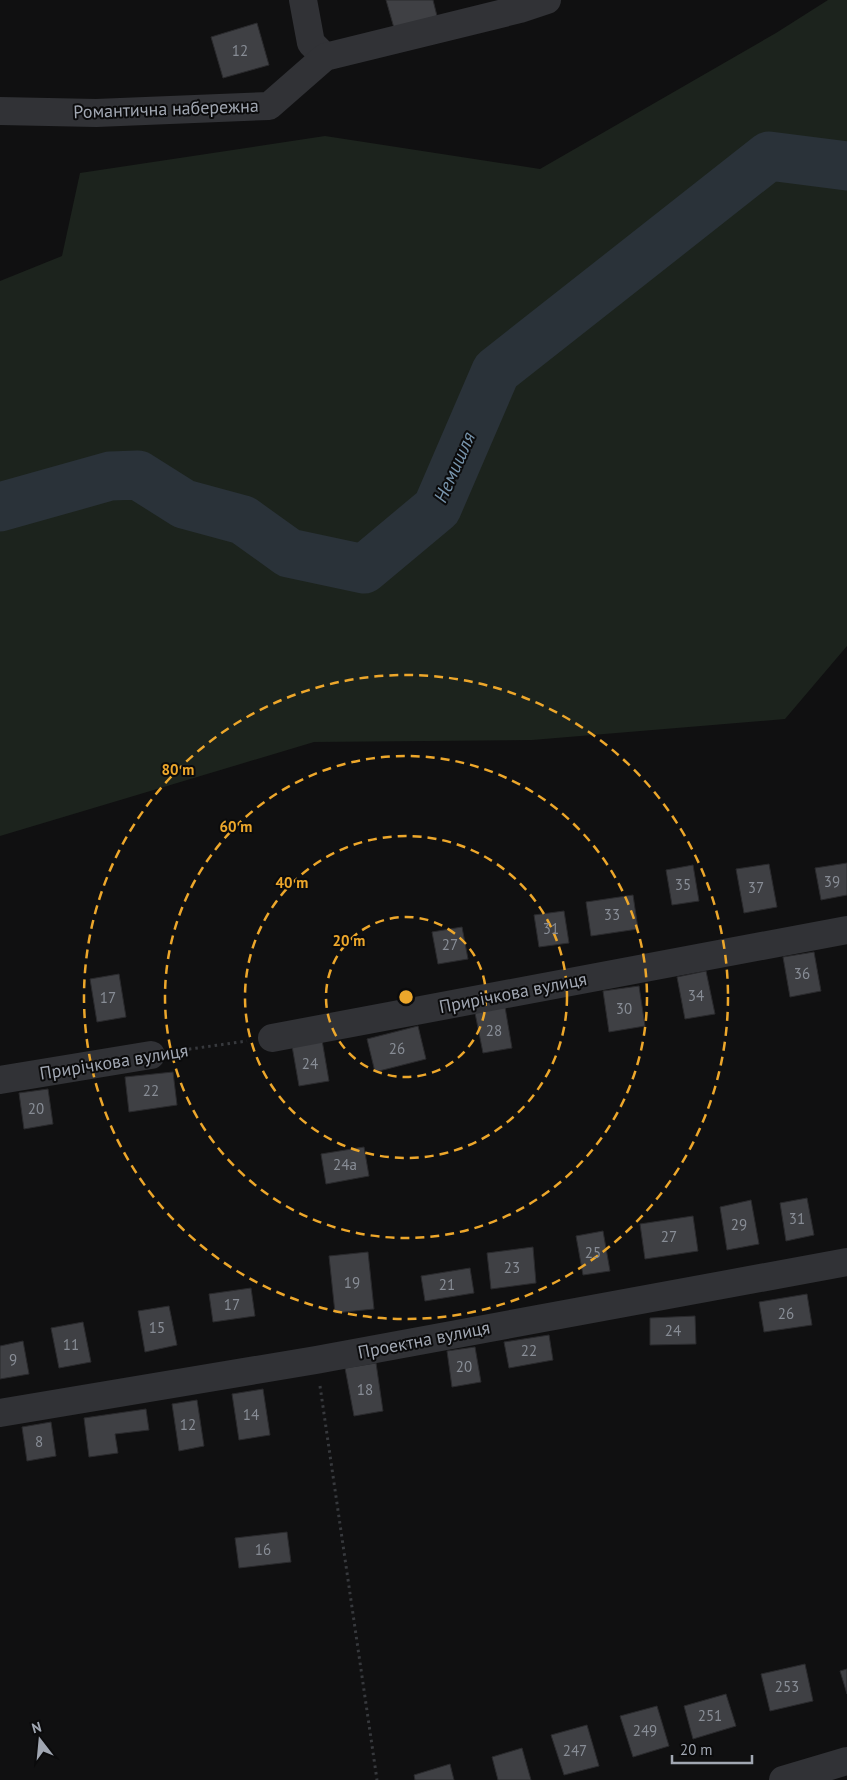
<svg xmlns="http://www.w3.org/2000/svg" width="847" height="1780" font-family="'PT Sans',sans-serif">
	<style>
		.green { fill: #1c231d }
		.lines { fill: none; stroke-linecap: round; stroke-linejoin: round }
		.river { stroke: #2a3239; stroke-width: 49 }
		.building { fill: #3f4044; stroke: #2a2a2d }
		.path { stroke: #37393d; stroke-width: 3; stroke-dasharray: 2.5 4; stroke-linecap: butt }
		.minor { stroke: #313236; stroke-width: 28 }
		.tertiary { stroke: #313236; stroke-width: 28 }
		.ring { fill: none; stroke: #eda72b; stroke-width: 2.5; stroke-dasharray: 9 6 }
		.labels { text-anchor: middle; stroke-width: 4; stroke-linejoin: round; paint-order: stroke }
		.number-label { font-size: 15px; fill: #888d96 }
		.street-label { font-size: 18px; fill: #a1a7b2; stroke: #0b0b0c }
		.water-label { font-size: 19px; font-style: italic; fill: #7895ad; stroke: #0b0b0c }
		.centre { fill: #eda72b; stroke: #0b0b0c; stroke-width: 2.5 }
		.ring-label { font-size: 15px; text-anchor: middle; font-weight: bold; fill: #eda72b; stroke: #0b0b0c; stroke-width: 4; stroke-linejoin: round; paint-order: stroke }
	</style>
	<rect width="100%" height="100%" fill="#101011"/>
	<polygon class="green" points="828,0 847,0 847,646 785,719 532,740 314,742 0,836 0,281 62,256 80,173 325,136 540,169 776,33"/>
	<g class="lines">
		<polyline class="river" points="0,507 110,476 138,475 184,504 243,520 289,553 364,569 437,508 496,371 769,156 847,166"/>
	</g>
	<g class="building">
		<polygon points="386,0 433,0 437,16 394,28"/>
		<polygon points="257,23 269,65 223,78 211,37"/>
		<polygon points="847,863 847,895 821,900 815,868"/>
		<polygon points="769,864 777,907 744,913 736,869"/>
		<polygon points="693,865 699,901 672,905 666,870"/>
		<polygon points="633,895 638,929 591,936 586,902"/>
		<polygon points="564,911 569,943 539,947 534,915"/>
		<polygon points="462,927 468,959 438,964 432,932"/>
		<polygon points="814,952 821,991 790,997 783,957"/>
		<polygon points="706,971 715,1014 685,1019 677,977"/>
		<polygon points="119,974 126,1017 97,1022 90,979"/>
		<polygon points="639,986 645,1026 609,1032 603,991"/>
		<polygon points="505,1007 512,1048 483,1053 475,1013"/>
		<polygon points="418,1026 426,1059 375,1072 367,1039"/>
		<polygon points="322,1040 329,1081 299,1086 292,1046"/>
		<polygon points="173,1072 177,1105 129,1112 125,1077"/>
		<polygon points="48,1089 53,1124 24,1129 19,1093"/>
		<polygon points="364,1147 369,1176 326,1184 321,1154"/>
		<polygon points="807,1198 814,1235 786,1241 780,1203"/>
		<polygon points="751,1200 759,1244 727,1250 720,1207"/>
		<polygon points="693,1216 698,1251 645,1259 640,1224"/>
		<polygon points="603,1231 610,1271 583,1275 576,1236"/>
		<polygon points="533,1247 536,1283 491,1289 487,1253"/>
		<polygon points="368,1252 374,1309 335,1313 329,1256"/>
		<polygon points="470,1268 474,1293 425,1301 421,1276"/>
		<polygon points="251,1288 255,1316 213,1322 209,1294"/>
		<polygon points="807,1294 812,1325 764,1332 759,1302"/>
		<polygon points="169,1306 177,1345 145,1352 138,1311"/>
		<polygon points="695,1316 696,1344 650,1345 650,1318"/>
		<polygon points="83,1322 91,1362 59,1368 51,1328"/>
		<polygon points="549,1335 553,1360 509,1368 504,1342"/>
		<polygon points="23,1341 29,1374 0,1379 0,1346"/>
		<polygon points="475,1347 481,1382 452,1387 447,1351"/>
		<polygon points="376,1363 383,1411 354,1416 345,1368"/>
		<polygon points="263,1389 270,1435 239,1440 232,1394"/>
		<polygon points="197,1400 204,1446 179,1451 172,1404"/>
		<polygon points="146,1409 149,1430 115,1434 118,1453 89,1457 84,1418"/>
		<polygon points="51,1422 56,1456 27,1461 22,1427"/>
		<polygon points="287,1532 291,1562 239,1568 235,1538"/>
		<polygon points="805,1664 813,1701 770,1711 761,1674"/>
		<polygon points="847,1669 847,1694 840,1671"/>
		<polygon points="726,1694 736,1726 693,1739 684,1706"/>
		<polygon points="657,1706 669,1746 633,1757 620,1716"/>
		<polygon points="587,1725 599,1766 564,1775 551,1735"/>
		<polygon points="522,1748 531,1780 498,1780 492,1757"/>
		<polygon points="450,1764 454,1780 415,1780 414,1775"/>
	</g>
	<g class="lines">
		<g class="path">
			<polyline points="176,1051 247,1041"/>
			<polyline points="320,1386 377,1780"/>
		</g>
		<g class="minor">
			<polyline points="303,0 311,43 325,57"/>
			<polyline points="0,111 96,113 269,106 325,57 520,9 547,0"/>
			<polyline points="272,1038 847,930"/>
			<polyline points="0,1080 151,1055"/>
			<polyline points="0,1413 316,1360 847,1262"/>
		</g>
		<polyline class="tertiary" points="783,1780 847,1761"/>
	</g>
	<g class="ring">
		<circle cx="406" cy="997" r="80"/>
		<circle cx="406" cy="997" r="161"/>
		<circle cx="406" cy="997" r="241"/>
		<circle cx="406" cy="997" r="322"/>
	</g>
	<g class="labels">
		<g class="number-label">
			<text x="240" y="56">12</text>
			<text x="832" y="887">39</text>
			<text x="683" y="890">35</text>
			<text x="756" y="893">37</text>
			<text x="612" y="920">33</text>
			<text x="551" y="934">31</text>
			<text x="450" y="950">27</text>
			<text x="802" y="979">36</text>
			<text x="696" y="1001">34</text>
			<text x="108" y="1003">17</text>
			<text x="624" y="1014">30</text>
			<text x="494" y="1036">28</text>
			<text x="397" y="1054">26</text>
			<text x="310" y="1069">24</text>
			<text x="151" y="1096">22</text>
			<text x="36" y="1114">20</text>
			<text x="345" y="1170">24а</text>
			<text x="797" y="1224">31</text>
			<text x="739" y="1230">29</text>
			<text x="669" y="1242">27</text>
			<text x="593" y="1258">25</text>
			<text x="512" y="1273">23</text>
			<text x="352" y="1288">19</text>
			<text x="447" y="1290">21</text>
			<text x="232" y="1310">17</text>
			<text x="786" y="1319">26</text>
			<text x="157" y="1333">15</text>
			<text x="673" y="1336">24</text>
			<text x="71" y="1350">11</text>
			<text x="529" y="1356">22</text>
			<text x="13" y="1365">9</text>
			<text x="464" y="1372">20</text>
			<text x="365" y="1395">18</text>
			<text x="251" y="1420">14</text>
			<text x="188" y="1430">12</text>
			<text x="39" y="1447">8</text>
			<text x="263" y="1555">16</text>
			<text x="787" y="1692">253</text>
			<text x="710" y="1721">251</text>
			<text x="645" y="1736">249</text>
			<text x="575" y="1756">247</text>
		</g>
		<g class="street-label">
			<text transform="translate(166 109) rotate(-2)" y="6">Романтична набережна</text>
			<text transform="translate(513 993) rotate(-11)" y="6">Прирічкова вулиця</text>
			<text transform="translate(114 1062) rotate(-9)" y="6">Прирічкова вулиця</text>
			<text transform="translate(424 1340) rotate(-11)" y="6">Проектна вулиця</text>
		</g>
		<g class="water-label">
			<text transform="translate(454 467) rotate(-66)" y="7">Немишля</text>
		</g>
	</g>
	<circle cx="406" cy="997" r="8" class="centre"/>
	<g class="ring-label">
		<text x="178" y="775">80 m</text>
		<text x="236" y="832">60 m</text>
		<text x="292" y="888">40 m</text>
		<text x="349" y="946">20 m</text>
	</g>
	<g transform="translate(40 1740) rotate(344)" stroke="#0b0b0c" stroke-width="4" paint-order="stroke">
	<path d="M0-4L9 19L0 12L-9 19Z" fill="#a1a7b2"/>
	<text y="-8" font-size="14" font-weight="bold" text-anchor="middle" fill="#a1a7b2">N</text>
	</g>
	<path d="M672 1755v8h80v-8" fill="none" stroke="#a1a7b2" stroke-width="2.5"/>
	<text x="680" y="1755" font-size="15" fill="#a1a7b2" stroke="#0b0b0c" stroke-width="4" paint-order="stroke">20 m</text>
</svg>
